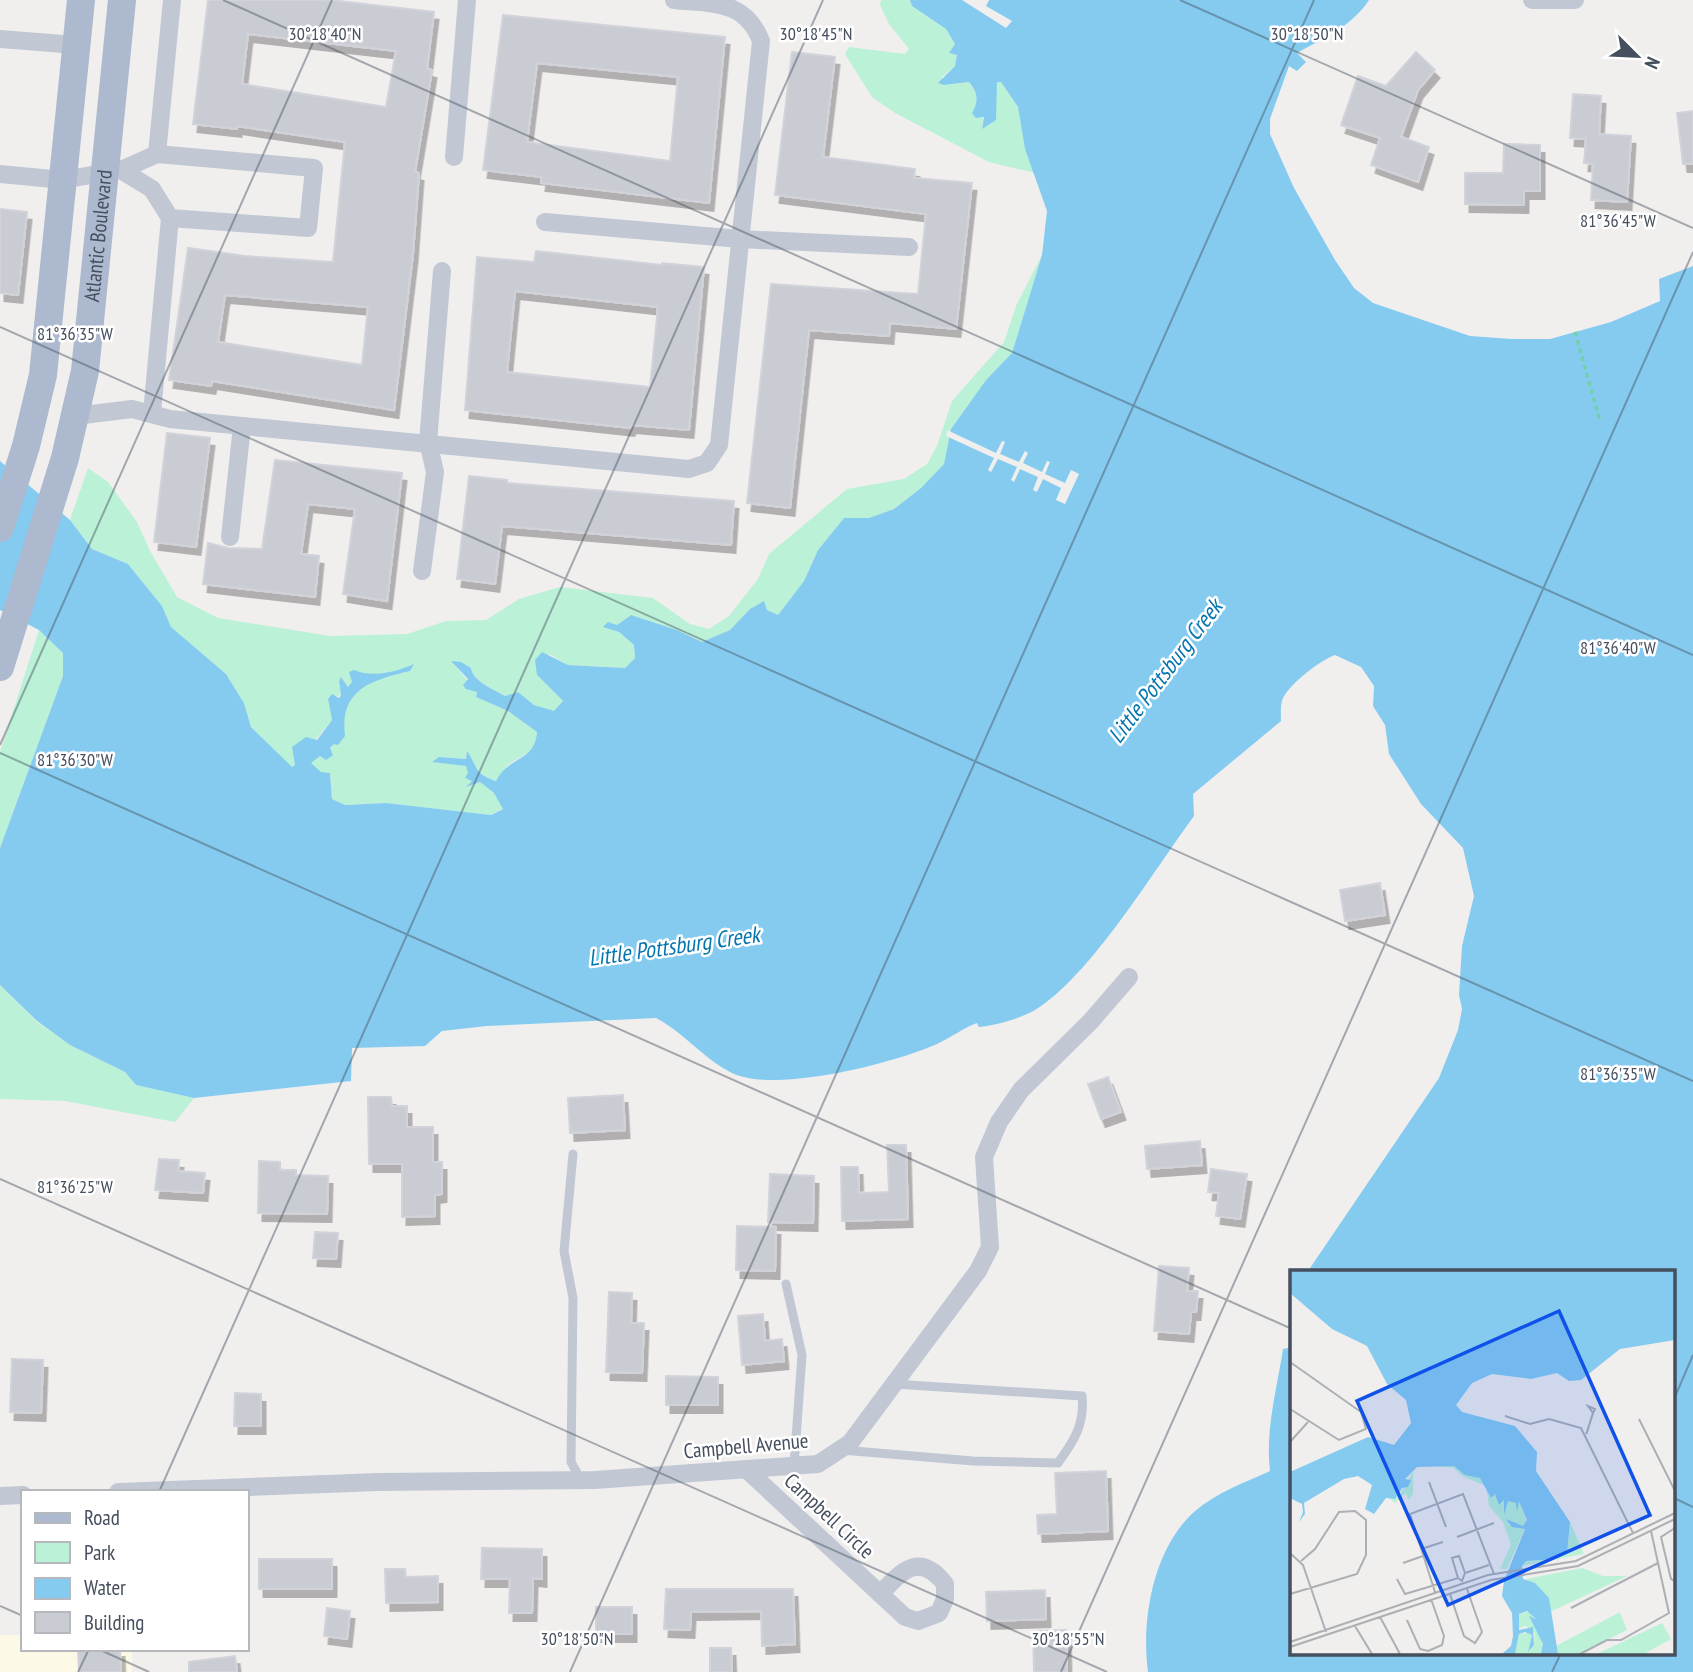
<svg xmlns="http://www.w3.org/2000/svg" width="1693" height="1672" font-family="'PT Sans Narrow',sans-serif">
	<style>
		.commercial { fill: #fdf9e7 }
		.green { fill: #baf1d7 }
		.water { fill: #85cbf0 }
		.pier { fill: #f1efee }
		.building { fill: #caccd4; stroke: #d2d3da; stroke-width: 2; fill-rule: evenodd; filter: url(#shadow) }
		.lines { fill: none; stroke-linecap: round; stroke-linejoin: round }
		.path { stroke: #71d1ae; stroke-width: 3.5; stroke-dasharray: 5 3.5; stroke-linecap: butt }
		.lane { stroke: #c1c8d4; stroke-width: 9 }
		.street { stroke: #c1c8d4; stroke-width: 18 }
		.primary { stroke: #acb9cf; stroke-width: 28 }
		.ticks { fill: none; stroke: #454f5d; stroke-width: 2; stroke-opacity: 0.45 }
		.labels { text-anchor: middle; stroke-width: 5; stroke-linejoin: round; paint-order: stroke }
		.street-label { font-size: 21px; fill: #454f5d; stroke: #fff }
		.water-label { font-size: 23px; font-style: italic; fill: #0575b0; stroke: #fff }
		.inset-road { fill: none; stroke: #acafb4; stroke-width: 2 }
		.view { fill: #1052e9; fill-opacity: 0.15; stroke: #1052e9; stroke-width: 3.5 }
		.inset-edge { fill: none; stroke: #454f5d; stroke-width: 3.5 }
		.ticks-label { font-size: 18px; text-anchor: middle; fill: #454f5d; stroke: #fff; stroke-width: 5; stroke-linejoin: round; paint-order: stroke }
	</style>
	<defs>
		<filter id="shadow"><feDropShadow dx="4.5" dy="8" stdDeviation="0" flood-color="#0004"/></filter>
	</defs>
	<rect width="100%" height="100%" fill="#f1efee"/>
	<polygon class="commercial" points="0,1635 23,1635 23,1649 132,1649 132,1672 0,1672"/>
	<g class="green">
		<path d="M881,0H910L912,6L946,29L955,44L950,53L957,55L955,66L942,77L944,85L969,82C976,91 986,117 982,127L996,120V82H1001L1018,107L1025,149L1035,173L989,162L895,113L872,97L845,54L849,47L905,54L909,49L889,24L880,5Z"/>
		<path d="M1042,255L1012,353L986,380L951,429L944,464L921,488L894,509L869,518H844L818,550L804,581L778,615L767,610L764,602L750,609L730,630L702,642L677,630L631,615L617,625L604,627L619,632L634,645L635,658L625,668L568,665L549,654L537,675L563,701L554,712L534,705L518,692L505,696C494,689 473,682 471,668L461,662H452L477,692L476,697L508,711L537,732C536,750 527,754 512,762C506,766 501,775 496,781C474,774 479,767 467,752L466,759L439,757L434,762L466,766L473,781L466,787L480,782L494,793L504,808L490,815L386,803L345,805L332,799L330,773L321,772L310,763L320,756L333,754L330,749C342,735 341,718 348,702C357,681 390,676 410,671L365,675L348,687L342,678L339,681L341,695L328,699L332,720L292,768L251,727L244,703L226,674L171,627L162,606L128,564L92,549L70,520L88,468L108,482L137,522L150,551L177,597L218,618L330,636L407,634L446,621L486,620L519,599L560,587L653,598L690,624L709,629L729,616L758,579L769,554L847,489L904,479L927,464L937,446L952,401L1004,342L1016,306Z"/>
		<polygon points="39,630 63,652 63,676 0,848 0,752"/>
		<polygon points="0,985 37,1022 70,1045 125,1072 136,1085 194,1098 175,1122 65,1101 0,1099"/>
	</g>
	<path class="water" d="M910,0H1369C1351,27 1324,38 1297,53L1306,62L1297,71L1289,66L1270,119V134L1294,188L1335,260L1354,288L1373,303L1470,336L1512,339H1550L1611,322L1660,301L1659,279L1693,266V1672H1148C1141,1620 1153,1549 1194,1512C1215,1493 1246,1482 1270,1471C1265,1430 1277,1389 1283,1349L1288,1348L1292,1331V1653H1674V1271H1308L1439,1078L1458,1030L1462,1009L1459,995L1462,946L1474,896L1463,848L1421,804L1389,754L1385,725L1373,706L1374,686L1361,667L1335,655C1319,661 1291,683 1283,698C1280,705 1281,714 1281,721L1193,794L1194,816C1154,870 1090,977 1035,1010C1019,1019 996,1025 979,1027L977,1023C963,1028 952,1037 939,1043C896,1063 772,1095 730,1072C702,1057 683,1032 656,1018L487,1026L442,1031L425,1046L352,1048L351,1081L194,1098L136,1085L125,1072L70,1045L37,1021L0,985V848L63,676V653L39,630L0,610V461L70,520L92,549L128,564L162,606L171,627L226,674L244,703L251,727L292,767L295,765L292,747L306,737L317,740L332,720L328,699L332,694L339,698L341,695L339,681L341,677L348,687L352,682L349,672L354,670C373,678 396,672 414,664L410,671C372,680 339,689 345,736L338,745L334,744L330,748L333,755L326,760L320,756L311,763L321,772L330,773L332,799L345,805L386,803L491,815L503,809L494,793L480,782L466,787L472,781L465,778L468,773L466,766L432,762L439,757L466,759L467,751C478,767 474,774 496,781C508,756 535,762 537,732L508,711L476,697L477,692L466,689L463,685L468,679L451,661L461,662L471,668C473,682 494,689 505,696L518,692L534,705L554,711L563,701L537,675L535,660L542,652L568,665L625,668L635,658L634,645L619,632L603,627L608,622L617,625L631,615L677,630L702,642L730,630L750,609L764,601L767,610L778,615L804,581L818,550L844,518H869L894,509L921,488L944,464L951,429L986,380L1012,353L1042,255L1047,211L1025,149L1018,107L1001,82H997L996,120L982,129L984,117L976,118L972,113C979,101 978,93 969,82L944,85L938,83L955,66L957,55L949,53L955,44L946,29L912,6Z"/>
	<g class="pier">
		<polygon points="962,0 989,0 986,6 1012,21 1006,28"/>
		<polygon points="947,430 996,453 1002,441 1005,442 1000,454 1019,462 1025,451 1028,453 1023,463 1042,472 1047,461 1050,462 1045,474 1065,483 1071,470 1079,474 1065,504 1056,500 1061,488 1043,479 1037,492 1033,490 1038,477 1020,469 1014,482 1011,480 1017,467 998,459 991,472 988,470 994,458 946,436"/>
	</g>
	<g class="building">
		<path d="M208,0H330L434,12L427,69L432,70L415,172L419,173L413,254L394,410L212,381L211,386L169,380L188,248L245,256L333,262L345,142L237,126V129L193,124ZM248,34L396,51L386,107L242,84ZM225,295L368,307L362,365L218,342Z"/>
		<path d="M503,15L725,37L709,203L541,183L542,177L483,170ZM537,63L678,77L670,161L527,142Z"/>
		<polygon points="792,52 835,57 823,157 915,169 914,178 972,183 956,329 890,323 889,336 809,330 790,508 747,503 771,284 918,294 926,214 775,195"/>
		<polygon points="1416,52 1435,70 1418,90 1401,137 1429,147 1418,182 1371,165 1380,138 1341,125 1358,76 1386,86"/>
		<polygon points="1573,94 1601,96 1599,134 1631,136 1627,202 1591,200 1593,164 1584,163 1586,139 1570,138"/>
		<polygon points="1693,111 1693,164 1683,164 1677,113"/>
		<polygon points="1504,144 1540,145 1540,191 1524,191 1524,205 1465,204 1465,173 1503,173"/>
		<polygon points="0,209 27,212 18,295 0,293"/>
		<path d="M536,251L662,265V263L704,267L689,430L631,425L630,428L465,410L477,257L534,262ZM515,291L658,307L650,387L507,372Z"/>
		<polygon points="167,433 210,438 196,547 154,542"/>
		<polygon points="275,460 402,473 387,601 343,594 355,509 308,504 301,554 319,556 315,597 203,584 208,543 228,548 262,549"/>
		<polygon points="469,476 507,480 507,483 734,501 731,545 502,526 495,584 457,579"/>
		<polygon points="1380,883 1385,915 1345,921 1340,890"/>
		<polygon points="1108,1077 1121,1112 1101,1119 1088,1084"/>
		<polygon points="623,1095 625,1130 570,1133 568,1098"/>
		<polygon points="368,1097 391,1097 392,1106 407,1106 407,1127 433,1127 433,1162 442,1162 442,1194 435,1195 435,1216 402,1217 402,1164 369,1164"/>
		<polygon points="1200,1141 1202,1165 1147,1169 1145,1146"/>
		<polygon points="887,1145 906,1145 908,1219 842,1221 841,1167 858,1167 859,1193 889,1192"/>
		<polygon points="159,1159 179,1160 178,1171 205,1173 203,1193 155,1190"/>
		<polygon points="259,1161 280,1162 280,1170 296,1170 296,1175 328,1176 327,1214 258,1213"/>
		<polygon points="1211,1169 1247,1174 1240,1219 1216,1216 1219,1193 1208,1192"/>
		<polygon points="770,1174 814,1176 813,1223 768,1222"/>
		<polygon points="737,1226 776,1227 775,1271 736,1270"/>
		<polygon points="315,1232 338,1233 336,1259 313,1258"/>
		<polygon points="1159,1266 1189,1268 1187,1291 1198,1291 1196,1312 1191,1312 1189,1334 1154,1331"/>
		<polygon points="609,1292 632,1293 631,1323 644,1323 642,1373 606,1372"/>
		<polygon points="763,1314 765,1341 782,1339 784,1361 742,1365 738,1316"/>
		<polygon points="12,1359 43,1360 41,1413 10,1412"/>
		<polygon points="666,1376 718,1377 718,1405 666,1405"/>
		<polygon points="235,1393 261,1394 261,1426 234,1426"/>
		<polygon points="1106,1471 1108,1531 1038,1534 1037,1515 1057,1514 1055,1473"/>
		<polygon points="482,1548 542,1549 542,1579 533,1578 532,1613 509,1613 510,1579 481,1579"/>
		<rect x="259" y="1559" width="73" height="30"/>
		<polygon points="385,1569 405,1569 406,1577 438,1576 438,1602 386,1603"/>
		<polygon points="666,1589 793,1589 795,1644 762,1646 761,1611 691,1612 690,1630 664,1629"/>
		<polygon points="1045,1590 1046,1619 987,1621 986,1592"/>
		<rect x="596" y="1607" width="36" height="27"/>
		<polygon points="327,1608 350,1611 347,1639 324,1636"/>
		<polygon points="1066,1630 1067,1672 1034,1672 1033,1631"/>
		<polygon points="710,1648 731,1648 732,1672 710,1672"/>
		<polygon points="78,1649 120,1649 121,1672 79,1672"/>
		<polygon points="235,1656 237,1672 189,1672 189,1662"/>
	</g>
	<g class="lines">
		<polyline class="path" points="1575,332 1600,421"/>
		<g class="lane">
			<polyline points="573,1154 564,1251 573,1298 571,1462 581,1480"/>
			<polyline points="786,1284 802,1355 794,1466"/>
			<path d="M842,1450L973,1461L1058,1463C1074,1441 1085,1424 1082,1396L894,1384"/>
		</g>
		<g class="street">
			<polyline points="1532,0 1575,0"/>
			<polyline points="0,39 76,45"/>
			<polyline points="157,154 172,0"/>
			<polyline points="454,157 467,0"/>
			<polyline points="0,174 63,180 114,171"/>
			<polyline points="545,222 740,239 909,247"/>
			<polyline points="152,413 170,218 152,189 121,170 157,154 314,168 308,228 170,218"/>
			<path d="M75,416L132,409L170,419L689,469L707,463L719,445L761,41C745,0 713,4 674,0"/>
			<polyline points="230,537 242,426"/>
			<polyline points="422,571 435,472 428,442 442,271"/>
			<path d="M747,1470L905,1617L918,1621L939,1613L945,1599V1584C919,1551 902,1571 880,1594"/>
			<polyline points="118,1492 378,1482 595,1480 818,1464 850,1443 978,1271 990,1247 984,1157 999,1122 1021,1090 1091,1021 1129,977"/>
			<polyline points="0,1496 23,1495"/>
		</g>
		<g class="primary">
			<polyline points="0,528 26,446 43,375 81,0"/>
			<path id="s1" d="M0,667L65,458L85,371L122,0"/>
		</g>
	</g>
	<path class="ticks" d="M223,0L1693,655M1180,0L1693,228M0,327L1693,1081M0,745L332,0M0,753L1292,1329M0,1179L1107,1672M1674,1399L1693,1355M159,1492L823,0M1674,1498L1693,1507M0,1606L23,1616M98,1649L149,1672M78,1672L89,1649M570,1672L1314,0M1061,1672L1693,252M1552,1672L1561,1653"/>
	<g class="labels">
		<g class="street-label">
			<text dy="7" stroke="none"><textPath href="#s1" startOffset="444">Atlantic Boulevard</textPath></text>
			<text transform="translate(746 1446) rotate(-5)" y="7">Campbell Avenue</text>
			<text transform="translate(829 1516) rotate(43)" y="7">Campbell Circle</text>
		</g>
		<g class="water-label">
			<text transform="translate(1165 671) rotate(-53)" y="8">Little Pottsburg Creek</text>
			<text transform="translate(674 946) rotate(-8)" y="8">Little Pottsburg Creek</text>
		</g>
	</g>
	<g transform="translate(1290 1270)">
		<rect width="385" height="385" fill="#f1efee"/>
		<path d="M146,194L163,196L191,208L198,216L199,226L205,224L211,234L214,230V241L218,231L230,232L237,252L234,256L219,253L235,258L217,299H210L221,275L213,252L199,236L196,216L172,206L164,198L133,195ZM123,201V224L118,230L116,223L105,233L98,227L110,225ZM280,252L294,284L232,296L236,291L265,289L277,283ZM292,298L313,306H337L260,342L259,328L236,309ZM242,341L254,378L251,384H225L229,364L242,362L239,381L244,375L245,363L236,356L229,358V344ZM330,342L337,360L288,384H268L266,376ZM372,353L381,369L354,384H307Z" fill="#baf1d7"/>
		<path d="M0,1H385V70L330,79L291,110L279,111L267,103L241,109L202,104L182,113L166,135L172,142L225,156L247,182L246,201L280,252L277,283L265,289L236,291L232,296L233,309L245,313L259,328L268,384H251L253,374L239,346L246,349L237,341L229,344V360L243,357L244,375L238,382L242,365L235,362L229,364L225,384H212L221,376L223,366L222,343L212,326L214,311L235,259L222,257L216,249L233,256L237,250L229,231L227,242L226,233L218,231L214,245V230L209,235L205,224L201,228L190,208L175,205L164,196L127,197L115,209L121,210L118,217L112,218L105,229L96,228L84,244L75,239L82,215L68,206L54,209L14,233L15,244L9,252L13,242L12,234L0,228V202L78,167L104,175L121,153L116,130L97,114L77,76L42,59L0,23Z" fill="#85cbf0"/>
		<path class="inset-road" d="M0,92L71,142L76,159L49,170L0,139M215,146L240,154L259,149L291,158L343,263M349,149L385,221M296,164L297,162L303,143L305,139L298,136L303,143M0,172L18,152M139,212L156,257M385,258L371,267L381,309L385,311M167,267L204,253M131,279L153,272M0,283L13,295L36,362M113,293L133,286M168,308L162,288L169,286L175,303M107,309L115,324L168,308L172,311L175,303L199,295M145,322L120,244L173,224L204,304M0,324L67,304L76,285V250L65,241L49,242L25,279L11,291M160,324L174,366L185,373L192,362L177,319M281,338L368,293M90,347L110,384M117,350L130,379L138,381L152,375L154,366L141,329M65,356L82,384M0,372L198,305L286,291L385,243M0,377L201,310L288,296L385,249M290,384L317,370H331L379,343L361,261"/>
		<path class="view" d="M269,41L360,245L158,335L67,131Z"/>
		<rect width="385" height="385" class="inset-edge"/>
	</g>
	<g class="ticks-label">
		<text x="325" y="40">30°18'40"N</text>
		<text x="816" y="40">30°18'45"N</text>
		<text x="1307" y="40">30°18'50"N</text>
		<text x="1618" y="227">81°36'45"W</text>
		<text x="75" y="340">81°36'35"W</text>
		<text x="1618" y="654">81°36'40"W</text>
		<text x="75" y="766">81°36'30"W</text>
		<text x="1618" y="1080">81°36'35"W</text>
		<text x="75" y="1193">81°36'25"W</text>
		<text x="577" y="1645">30°18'50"N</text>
		<text x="1068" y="1645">30°18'55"N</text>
	</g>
	<rect x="21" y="1490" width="228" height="161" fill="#ffffff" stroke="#b5b9be" stroke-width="2"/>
	<rect x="35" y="1513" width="35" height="10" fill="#acb9cf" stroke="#b5b9be" stroke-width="2"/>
	<text x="84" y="1525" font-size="21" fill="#454f5d">Road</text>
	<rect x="35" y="1542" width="35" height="21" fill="#baf1d7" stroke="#b5b9be" stroke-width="2"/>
	<text x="84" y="1560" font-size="21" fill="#454f5d">Park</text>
	<rect x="35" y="1578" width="35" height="21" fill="#85cbf0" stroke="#b5b9be" stroke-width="2"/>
	<text x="84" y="1595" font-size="21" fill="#454f5d">Water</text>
	<rect x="35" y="1612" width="35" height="21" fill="#caccd4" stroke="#b5b9be" stroke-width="2"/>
	<text x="84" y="1630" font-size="21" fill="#454f5d">Building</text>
	<g transform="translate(1637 56) rotate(114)" stroke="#ffffff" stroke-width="5" paint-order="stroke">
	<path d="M0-5L12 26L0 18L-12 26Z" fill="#454f5d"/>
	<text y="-10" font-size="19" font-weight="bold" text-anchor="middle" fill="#454f5d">N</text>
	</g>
</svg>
